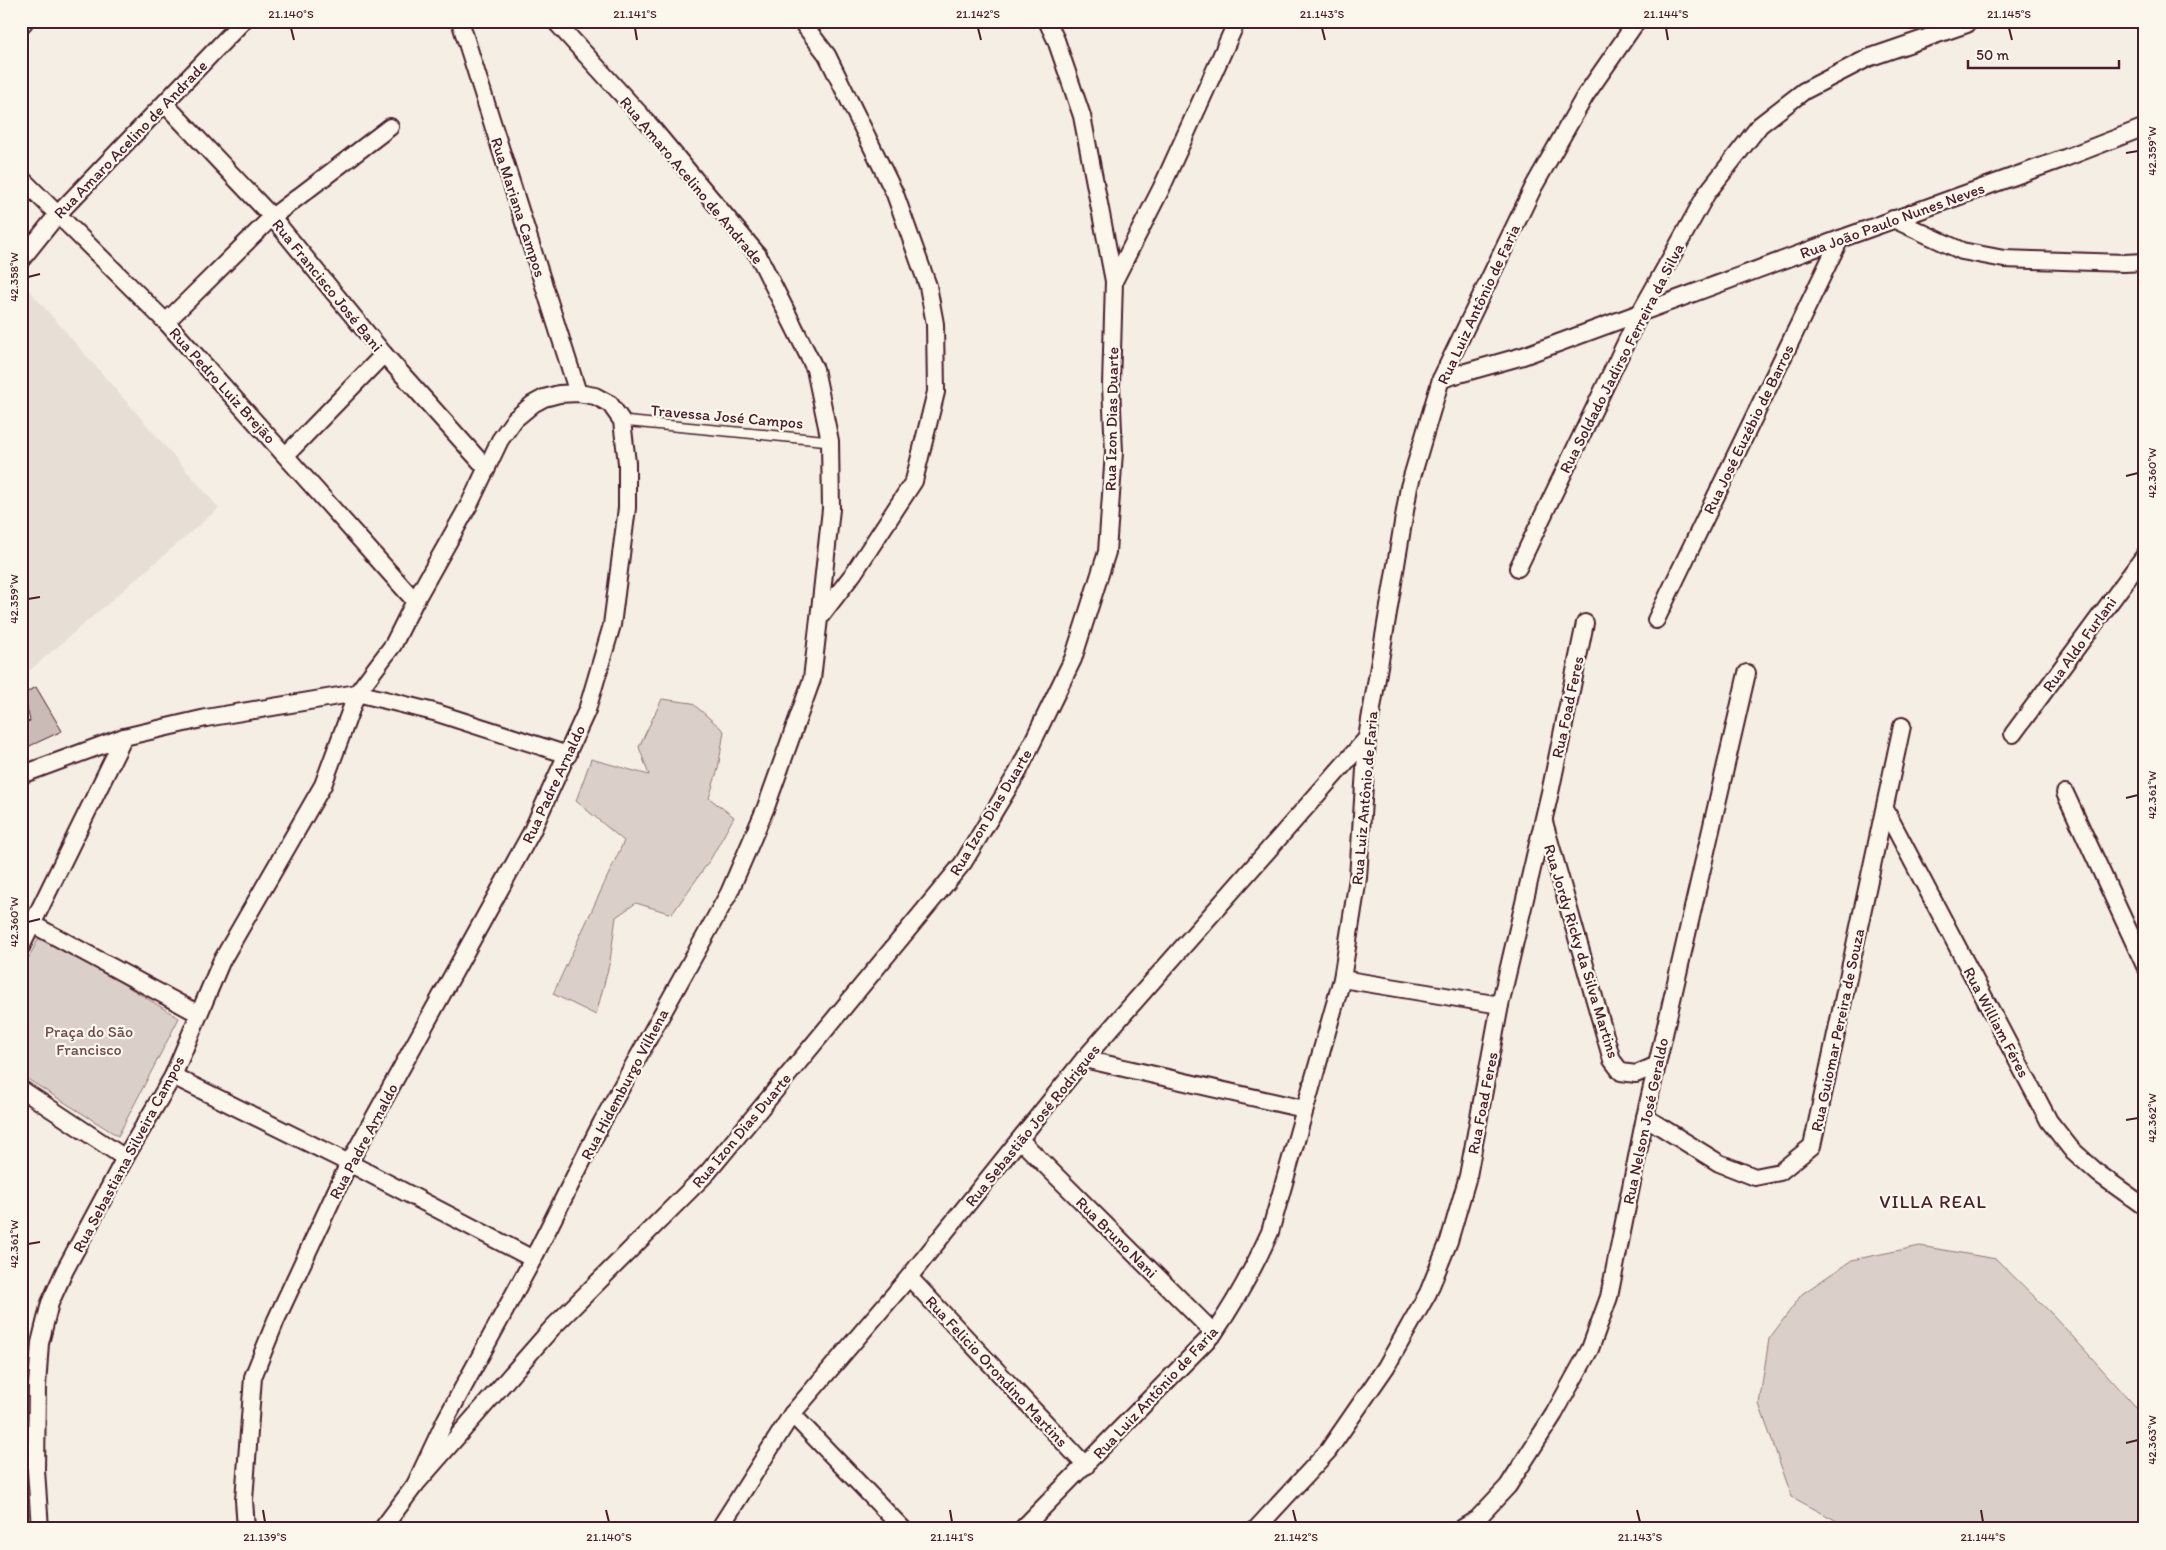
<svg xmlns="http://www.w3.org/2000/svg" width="2166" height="1550" font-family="Itim,sans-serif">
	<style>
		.built { fill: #e7dfd6 }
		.green { fill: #dbd0c9; stroke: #92787a }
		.building { fill: #cabbb6; stroke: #4a1f2b }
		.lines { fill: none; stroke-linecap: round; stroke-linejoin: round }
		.service-casing { stroke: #4a1f2b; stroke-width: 12 }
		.minor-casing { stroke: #4a1f2b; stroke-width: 20 }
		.service { stroke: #fbf7ec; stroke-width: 9 }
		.minor { stroke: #fbf7ec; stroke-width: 16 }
		.ticks { fill: none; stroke: #4a1f2b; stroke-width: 2 }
		.labels { text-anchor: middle; stroke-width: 4.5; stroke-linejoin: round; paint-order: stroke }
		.street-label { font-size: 16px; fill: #4a1f2b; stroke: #fbf7ec }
		.park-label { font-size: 16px; fill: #6e4b52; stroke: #fbf7ec }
		.quarter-label { font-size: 19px; letter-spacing: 1px; fill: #4a1f2b; stroke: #fbf7ec }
		.neatline { fill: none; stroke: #4a1f2b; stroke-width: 2 }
		.ticks-label { font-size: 12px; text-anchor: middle; fill: #4a1f2b }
	</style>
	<rect width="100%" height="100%" fill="#f4eee4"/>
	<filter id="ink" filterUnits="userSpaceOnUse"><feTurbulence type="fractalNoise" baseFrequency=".02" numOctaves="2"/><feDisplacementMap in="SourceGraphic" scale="10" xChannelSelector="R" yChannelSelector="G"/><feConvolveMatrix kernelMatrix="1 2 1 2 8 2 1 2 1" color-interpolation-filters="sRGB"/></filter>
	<g filter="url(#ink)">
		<polygon class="built" points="29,290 219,508 21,678 21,303"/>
		<g class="green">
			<polygon points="662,699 692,703 724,731 718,769 709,798 734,817 710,860 672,914 636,903 616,917 610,961 596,1015 553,994 624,841 576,801 591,759 649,775 639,747"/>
			<polygon points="41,934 179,1018 118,1136 21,1075 21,972"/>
			<polygon points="1920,1246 1996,1259 2054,1316 2145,1417 2145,1529 1852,1529 1792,1497 1759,1404 1769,1339 1802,1294 1852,1260"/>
		</g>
		<polygon class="building" points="36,687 62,731 21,750 21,724 30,721 24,694"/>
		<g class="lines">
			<defs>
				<polyline id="service" points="622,421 830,441"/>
				<g id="minor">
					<polyline points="460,21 578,393"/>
					<polyline points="801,21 827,55 895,194 928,286 935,324 936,392 914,481 853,574 820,617"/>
					<polyline points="21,26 25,21"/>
					<polyline points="165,104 272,217 384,354 487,469"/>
					<polyline points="21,178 166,322 415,601"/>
					<polyline points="1893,219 1962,251 2004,259 2124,263 2145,262"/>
					<polyline points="21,260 57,215 243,21"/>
					<polyline points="1114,281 1161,189 1237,21"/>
					<polyline points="166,322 272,217 390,127"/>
					<polyline points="1441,379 1523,356 1840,239 2065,158 2145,127"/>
					<polyline points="286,455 384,354"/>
					<polyline points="1518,568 1640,313 1707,193 1760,125 1804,91 1868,58 1967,24"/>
					<polyline points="1656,620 1840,239"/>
					<polyline points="2013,734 2145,555"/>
					<polyline points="21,775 124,737 206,718 357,693 434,712 568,755"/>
					<polyline points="2065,793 2145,966"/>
					<polyline points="1885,809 2049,1121 2071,1149 2099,1174 2145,1207"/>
					<polyline points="1544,822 1612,1060 1621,1072 1636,1074 1657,1065"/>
					<polyline points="34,925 199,1014"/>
					<polyline points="21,947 124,737"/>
					<polyline points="1342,979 1500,1005"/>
					<polyline points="1084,1059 1304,1109"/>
					<polyline points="173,1076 349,1163 533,1259"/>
					<polyline points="21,1089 125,1158"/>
					<polyline points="1645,1117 1719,1163 1755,1177 1780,1172 1812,1146 1902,726"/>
					<polyline points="1020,1140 1214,1333"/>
					<polyline points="909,1277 1086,1466"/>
					<polyline points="792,1414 903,1529"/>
					<polyline points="415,1485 552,1328 708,1172 963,863 1018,772 1073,659 1107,552 1114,452 1111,386 1114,281 1082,116 1056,40 1047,21"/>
					<polyline points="40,1529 36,1470 37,1386 40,1343 50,1303 65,1270 125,1158 173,1076 221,962 323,785 357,693 393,645 415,601 470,503 500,440 515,419 533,404 544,398 559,394 578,393 595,396 610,404 622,421 627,463 627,508 612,625 587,710 531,833 349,1163 276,1320 253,1377 244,1500 246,1529"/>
					<polyline points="382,1529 415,1485 446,1419 533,1259 602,1122 729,893 766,807 812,679 821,601 831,509 830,441 815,369 758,255 648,123 555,21"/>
					<polyline points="719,1529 792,1414 909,1277 1084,1059 1367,738"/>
					<path d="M1022,1529L1214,1333C1236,1301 1254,1268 1270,1232L1342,979L1358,878L1367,738L1409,487L1441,379L1534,186L1585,96L1637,21"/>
					<polyline points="1256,1529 1328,1451 1386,1367 1428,1293 1449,1241 1468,1176 1500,1005 1551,788 1585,623"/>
					<polyline points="1461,1529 1477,1519 1508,1486 1554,1414 1590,1349 1609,1297 1645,1117 1747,673"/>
				</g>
			</defs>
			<use href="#service" class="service-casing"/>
			<use href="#minor" class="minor-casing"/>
			<use href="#service" class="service"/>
			<use href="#minor" class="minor"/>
		</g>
	</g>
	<path class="ticks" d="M291,28L294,40M635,28L637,40M978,28L981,40M1322,28L1325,40M1666,28L1668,40M2009,28L2012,40M2126,153L2138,151M28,277L40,274M2126,476L2138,473M28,599L40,597M2126,798L2138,795M28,922L40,919M2126,1120L2138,1118M28,1244L40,1242M2126,1443L2138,1440M263,1510L265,1522M606,1510L609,1522M950,1510L952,1522M1293,1510L1296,1522M1637,1510L1640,1522M1981,1510L1983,1522"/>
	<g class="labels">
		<g class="street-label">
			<text transform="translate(130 139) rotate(-46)" y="6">Rua Amaro Acelino de Andrade</text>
			<text transform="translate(692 180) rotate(50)" y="6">Rua Amaro Acelino de Andrade</text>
			<text transform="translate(519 207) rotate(72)" y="6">Rua Mariana Campos</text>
			<text transform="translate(1892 220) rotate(-20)" y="6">Rua João Paulo Nunes Neves</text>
			<text transform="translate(328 285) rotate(51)" y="6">Rua Francisco José Bani</text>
			<text transform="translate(1478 304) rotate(-65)" y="6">Rua Luiz Antônio de Faria</text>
			<text transform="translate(1621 358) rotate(-63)" y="6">Rua Soldado Jadirso Ferreira da Silva</text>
			<text transform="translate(223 385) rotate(48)" y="6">Rua Pedro Luiz Brejão</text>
			<text transform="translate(727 416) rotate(5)" y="6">Travessa José Campos</text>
			<text transform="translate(1111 419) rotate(-89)" y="6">Rua Izon Dias Duarte</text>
			<text transform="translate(1748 429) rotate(-64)" y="6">Rua José Euzébio de Barros</text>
			<text transform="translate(2079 644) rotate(-54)" y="6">Rua Aldo Furlani</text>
			<text transform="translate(1567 707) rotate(-78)" y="6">Rua Foad Feres</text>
			<text transform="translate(553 784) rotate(-65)" y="6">Rua Padre Arnaldo</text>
			<text transform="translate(1364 798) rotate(-85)" y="6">Rua Luiz Antônio de Faria</text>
			<text transform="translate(990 812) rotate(-59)" y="6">Rua Izon Dias Duarte</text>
			<text transform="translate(1582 951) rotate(73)" y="6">Rua Jordy Ricky da Silva Martins</text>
			<text transform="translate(1997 1022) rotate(62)" y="6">Rua William Féres</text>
			<text transform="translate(1837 1030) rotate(-78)" y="6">Rua Guiomar Pereira de Souza</text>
			<text transform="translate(624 1084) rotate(-62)" y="6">Rua Hidemburgo Vilhena</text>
			<text transform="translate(1482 1103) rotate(-79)" y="6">Rua Foad Feres</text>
			<text transform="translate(1645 1121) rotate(-78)" y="6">Rua Nelson José Geraldo</text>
			<text transform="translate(1032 1125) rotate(-51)" y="6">Rua Sebastião José Rodrigues</text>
			<text transform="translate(741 1130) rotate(-50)" y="6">Rua Izon Dias Duarte</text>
			<text transform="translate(363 1141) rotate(-62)" y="6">Rua Padre Arnaldo</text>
			<text transform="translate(128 1154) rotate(-62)" y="6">Rua Sebastiana Silveira Campos</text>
			<text transform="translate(1117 1237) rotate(45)" y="6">Rua Bruno Nani</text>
			<text transform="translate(997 1371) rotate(47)" y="6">Rua Felicio Orondino Martins</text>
			<text transform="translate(1155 1392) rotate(-47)" y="6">Rua Luiz Antônio de Faria</text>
		</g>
		<g class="park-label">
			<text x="89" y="1037">Praça do São<tspan x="89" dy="18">Francisco</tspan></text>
		</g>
		<g class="quarter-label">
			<text x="1933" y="1208">VILLA REAL</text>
		</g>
	</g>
	<rect width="2166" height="1550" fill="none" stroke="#fbf7ec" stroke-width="55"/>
	<path d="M1968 60v8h151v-8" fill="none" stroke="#4a1f2b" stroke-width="2.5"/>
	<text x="1976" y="60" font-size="15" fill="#4a1f2b" stroke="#fbf7ec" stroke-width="4" paint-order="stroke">50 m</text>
	<rect x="28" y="28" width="2110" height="1494" class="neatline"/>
	<g class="ticks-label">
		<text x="291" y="18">21.140°S</text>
		<text x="635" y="18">21.141°S</text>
		<text x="978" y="18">21.142°S</text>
		<text x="1322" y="18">21.143°S</text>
		<text x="1666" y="18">21.144°S</text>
		<text x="2009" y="18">21.145°S</text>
		<text transform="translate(2152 151) rotate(-90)" y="4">42.359°W</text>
		<text transform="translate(14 277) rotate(-90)" y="4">42.358°W</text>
		<text transform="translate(2152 473) rotate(-90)" y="4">42.360°W</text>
		<text transform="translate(14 599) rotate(-90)" y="4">42.359°W</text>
		<text transform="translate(2152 795) rotate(-90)" y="4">42.361°W</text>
		<text transform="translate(14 922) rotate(-90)" y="4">42.360°W</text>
		<text transform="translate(2152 1118) rotate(-90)" y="4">42.362°W</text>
		<text transform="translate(14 1244) rotate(-90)" y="4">42.361°W</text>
		<text transform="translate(2152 1440) rotate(-90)" y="4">42.363°W</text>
		<text x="265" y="1541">21.139°S</text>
		<text x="609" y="1541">21.140°S</text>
		<text x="952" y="1541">21.141°S</text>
		<text x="1296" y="1541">21.142°S</text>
		<text x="1640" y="1541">21.143°S</text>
		<text x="1983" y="1541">21.144°S</text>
	</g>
</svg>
